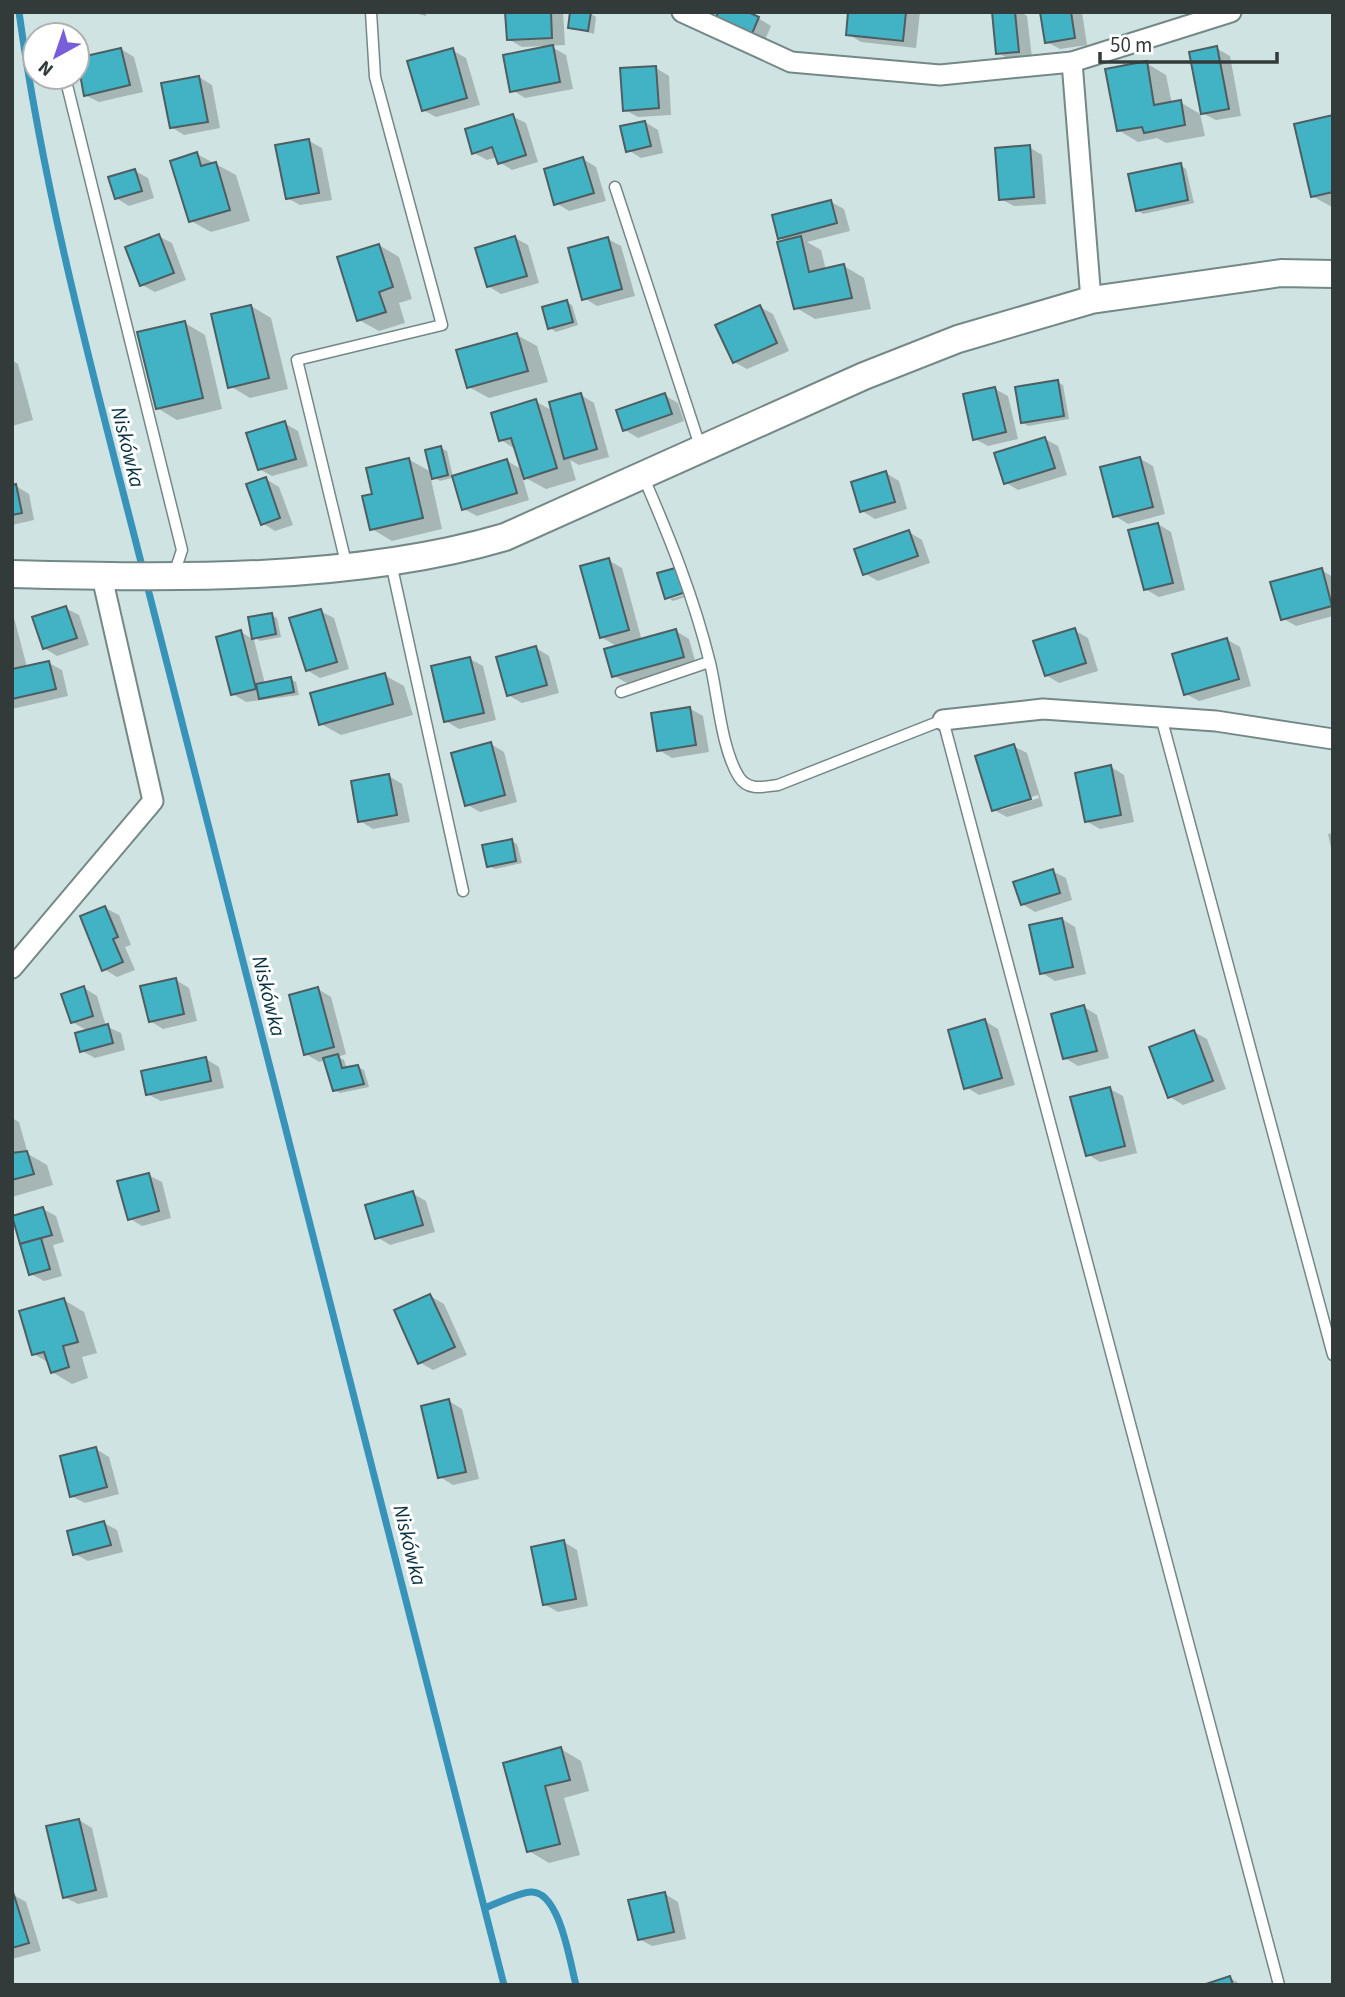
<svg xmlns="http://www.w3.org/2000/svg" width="1345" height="1997" font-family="'Source Sans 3',sans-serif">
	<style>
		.shadow { fill: #0003; fill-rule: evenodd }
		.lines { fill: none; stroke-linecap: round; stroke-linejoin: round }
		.stream { stroke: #3893ba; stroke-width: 7 }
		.building { fill: #42b3c4; stroke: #4d5f62; stroke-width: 2 }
		.lane-casing { stroke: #748886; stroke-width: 13 }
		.street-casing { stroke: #748886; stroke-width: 23 }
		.secondary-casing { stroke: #748886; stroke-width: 30 }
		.lane { stroke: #fff; stroke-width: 10 }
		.street { stroke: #fff; stroke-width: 19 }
		.secondary { stroke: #fff; stroke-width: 26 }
		.labels { text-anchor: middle; stroke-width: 6; stroke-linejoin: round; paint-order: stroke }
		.water-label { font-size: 21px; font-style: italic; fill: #053040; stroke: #fff }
	</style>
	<rect width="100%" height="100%" fill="#cfe4e2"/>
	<g class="shadow">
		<polygon points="410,12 426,12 426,16"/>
		<polygon points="507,12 563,12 565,45 522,47 508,39"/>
		<polygon points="880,12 920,12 916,48 861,42 848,34"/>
		<polygon points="993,12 1021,12 1027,16 1032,58 1011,60 998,53"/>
		<polygon points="1042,12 1082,12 1087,45 1060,49 1047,42"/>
		<polygon points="590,13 596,17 594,34 570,27"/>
		<polygon points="758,18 771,26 764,42 730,28"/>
		<polygon points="552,47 566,55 573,89 525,98 512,90"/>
		<polygon points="1216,48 1230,56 1241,116 1216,120 1202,113"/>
		<polygon points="121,49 134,57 143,92 99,102 85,95 77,60"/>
		<polygon points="452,50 466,58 480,105 436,117 423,110"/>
		<polygon points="1146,63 1166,75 1172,104 1180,102 1200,114 1205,136 1166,143 1157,138 1138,142 1118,130"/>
		<polygon points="656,68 669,76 671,115 638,117 625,110"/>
		<polygon points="199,77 212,85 220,128 184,135 171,127"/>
		<polygon points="512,116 526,123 538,162 512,170 499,162 497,157 487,160 474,153"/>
		<polygon points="1333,117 1333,207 1332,207 1312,196"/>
		<polygon points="645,122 658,130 663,153 641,158 628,150"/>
		<polygon points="309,141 322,148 332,200 300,205 287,198"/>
		<polygon points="1029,147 1042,155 1046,204 1014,206 1001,199"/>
		<polygon points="197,154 236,175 250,221 211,232 191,221"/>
		<polygon points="583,159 596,167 606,201 569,211 556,203"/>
		<polygon points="1180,165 1186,169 1194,203 1143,214 1137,210"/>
		<polygon points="135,171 148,178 154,198 129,206 116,198"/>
		<polygon points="831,202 844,209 850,231 807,242 821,250 826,270 844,266 864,278 871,309 815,319 795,307 787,242 780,238"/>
		<polygon points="158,236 172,243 186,280 155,292 142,285"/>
		<polygon points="515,238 528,245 539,283 501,294 488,286"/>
		<polygon points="608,239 621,246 635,296 597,306 584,298"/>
		<polygon points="379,245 399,257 412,299 399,303 405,323 379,331 359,320"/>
		<polygon points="566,302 572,305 578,325 556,332 550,328"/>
		<polygon points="251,306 271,318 288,389 250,398 230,386"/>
		<polygon points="760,307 773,314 789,351 747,369 734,362"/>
		<polygon points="185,323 205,335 222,409 177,420 157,408"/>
		<polygon points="517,335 537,346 548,382 489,398 469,387"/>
		<polygon points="12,360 18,364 33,420 12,426"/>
		<polygon points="1057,382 1063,385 1069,419 1028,426 1022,422"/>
		<polygon points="995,389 1008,396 1018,439 988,446 975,439"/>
		<polygon points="581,395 594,403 609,457 579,465 570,460 576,480 546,489 522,476 529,500 477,516 464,509 455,477 440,481 430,475 442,529 392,541 372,529 374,495 408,459 433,473 441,448 447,451 453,477 507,461 523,470 515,449 501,440 535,401 553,411"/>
		<polygon points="664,395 678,403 684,421 638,438 625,430"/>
		<polygon points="284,423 298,431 308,466 272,476 259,469"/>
		<polygon points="1045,439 1058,446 1067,475 1018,490 1005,482"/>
		<polygon points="1139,458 1153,466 1165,514 1128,524 1115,516"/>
		<polygon points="886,473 899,481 907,509 875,519 862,511"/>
		<polygon points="266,479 279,487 293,525 275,531 262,523"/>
		<polygon points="16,486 29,494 34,520 12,525 12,487"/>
		<polygon points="1158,524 1171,532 1185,590 1159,597 1145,589"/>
		<polygon points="909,532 922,540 930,563 878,581 864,573"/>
		<polygon points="608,560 622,568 642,641 676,631 689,639 696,664 627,683 614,676 618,647 601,637"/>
		<polygon points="1321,570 1333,577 1333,616 1296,626 1282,618"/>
		<polygon points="691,593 691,595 673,601 670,599"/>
		<polygon points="65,608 79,615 89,645 57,656 44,648"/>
		<polygon points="12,610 27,667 49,663 62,670 68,696 12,709"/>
		<polygon points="320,611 334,618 349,669 320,678 307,670"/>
		<polygon points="271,615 277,618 281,637 260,641 254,637"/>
		<polygon points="1074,630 1088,638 1098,671 1059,683 1046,675"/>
		<polygon points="241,632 254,640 265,684 290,679 296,682 299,695 246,702 233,694"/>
		<polygon points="1226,639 1240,647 1251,686 1199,701 1186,694"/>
		<polygon points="536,648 549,656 559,693 522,703 508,695"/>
		<polygon points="470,659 483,666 496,720 459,729 446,721"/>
		<polygon points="384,675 404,686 413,715 341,735 321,724"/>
		<polygon points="689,708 703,716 709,752 672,758 659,750"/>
		<polygon points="491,744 504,752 517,802 480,812 466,804"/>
		<path d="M1013,746L1027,753L1043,806L1007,817L994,810ZM1038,795L1039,798L1001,810V806Z"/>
		<polygon points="1111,767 1124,775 1134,822 1100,829 1086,821"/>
		<polygon points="389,776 402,784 410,822 373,829 360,821"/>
		<polygon points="1333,833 1333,857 1328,834"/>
		<polygon points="511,841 517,844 522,863 495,869 489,866"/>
		<polygon points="1052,871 1066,878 1072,900 1035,912 1022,904"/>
		<polygon points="105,908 119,915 131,945 125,947 135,970 117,977 104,969"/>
		<polygon points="1062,919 1075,927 1086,974 1055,981 1042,973"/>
		<polygon points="176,980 189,988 197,1021 163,1029 150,1021"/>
		<polygon points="84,988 97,996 106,1026 121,1033 125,1050 95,1058 82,1051 88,1031 72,1022"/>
		<polygon points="318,989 331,997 346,1054 338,1057 344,1060 347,1069 358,1067 364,1070 369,1087 340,1093 334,1090 326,1060 319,1062 306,1054"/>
		<polygon points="1084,1007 1097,1015 1109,1058 1078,1066 1065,1058"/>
		<polygon points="985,1021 998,1029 1015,1085 979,1095 966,1087"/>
		<polygon points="1194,1032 1207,1039 1226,1089 1183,1105 1170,1097"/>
		<polygon points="206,1059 219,1067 224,1088 161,1101 147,1094"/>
		<polygon points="1110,1089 1123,1096 1137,1153 1100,1162 1087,1154"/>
		<polygon points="12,1118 19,1122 28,1154 47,1165 53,1185 12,1197"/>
		<polygon points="148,1175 162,1182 171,1218 142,1226 129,1218"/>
		<polygon points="412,1193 426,1201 435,1232 390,1245 377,1237"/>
		<polygon points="43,1209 56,1216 64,1242 53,1245 62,1276 44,1281 31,1274"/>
		<polygon points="430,1296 444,1304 467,1355 433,1370 419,1362"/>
		<polygon points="64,1300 84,1312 97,1353 82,1357 88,1378 72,1384 52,1372 49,1363 34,1354"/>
		<polygon points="449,1401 462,1409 479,1479 453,1485 440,1477"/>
		<polygon points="96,1449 109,1457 119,1494 85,1503 71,1496"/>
		<polygon points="104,1523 117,1530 123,1552 88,1561 75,1554"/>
		<polygon points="564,1542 577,1550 588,1606 558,1612 544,1604"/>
		<polygon points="561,1749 581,1761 589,1791 564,1798 580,1855 549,1863 529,1851 505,1764"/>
		<polygon points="79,1820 92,1828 108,1897 78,1904 64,1897"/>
		<polygon points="12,1894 26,1902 41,1951 12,1959"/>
		<polygon points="665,1894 678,1902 686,1939 652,1946 639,1939"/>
		<polygon points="1230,1978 1242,1985 1208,1985"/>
	</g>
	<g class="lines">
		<g class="stream">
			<path d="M19,12C45,201 96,385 143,570"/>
			<polyline points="146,581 504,1985"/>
			<path d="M485,1908C498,1903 517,1893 531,1892C560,1891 570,1963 576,1985"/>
		</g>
	</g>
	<g class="building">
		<polygon points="505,12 551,12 552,38 507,40"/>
		<polygon points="570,12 591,12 588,31 568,28"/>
		<polygon points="718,12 748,12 759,17 751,36 715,21"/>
		<polygon points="848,12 906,12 903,41 846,35"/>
		<polygon points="992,12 1015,12 1019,52 996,54"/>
		<polygon points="1040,12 1071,12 1075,38 1045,43"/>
		<polygon points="553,45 560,82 510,92 503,55"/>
		<polygon points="1217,46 1229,109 1201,114 1189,52"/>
		<polygon points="121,48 130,85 84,96 77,58"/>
		<polygon points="453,48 467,98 422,111 407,61"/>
		<polygon points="1147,61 1154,105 1181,100 1185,125 1144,133 1142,127 1117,131 1105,69"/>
		<polygon points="656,66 659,108 623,111 620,68"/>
		<polygon points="199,76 208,122 170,128 161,83"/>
		<polygon points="513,114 526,155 498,164 492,147 472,154 465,129"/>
		<polygon points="1333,115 1333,192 1311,197 1294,124"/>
		<polygon points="645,121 651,146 626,152 620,126"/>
		<polygon points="309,139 319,193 286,199 275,145"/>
		<polygon points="1030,145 1034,197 999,200 995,148"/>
		<polygon points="197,152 201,166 216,162 230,210 189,222 170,161"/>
		<polygon points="583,157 594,193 554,205 544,169"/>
		<polygon points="1181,163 1188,200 1136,211 1128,174"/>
		<polygon points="135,169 142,191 115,199 108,177"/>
		<polygon points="831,200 837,223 778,239 772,215"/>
		<polygon points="159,234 174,273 140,286 125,247"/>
		<polygon points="515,236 527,276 487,287 475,248"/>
		<polygon points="801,236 809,272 844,264 852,298 794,309 777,242"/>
		<polygon points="608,237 622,289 582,300 568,248"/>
		<polygon points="379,244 393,287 379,292 386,312 357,321 337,257"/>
		<polygon points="567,300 573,322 548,329 542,307"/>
		<polygon points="251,305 269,378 228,388 211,314"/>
		<polygon points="760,305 777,343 733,363 715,325"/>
		<polygon points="185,321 203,398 156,409 137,332"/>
		<polygon points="517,333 528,371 467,388 456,350"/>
		<polygon points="1058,380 1064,416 1021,423 1015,387"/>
		<polygon points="995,387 1006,432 973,440 963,394"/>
		<polygon points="581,393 597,449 564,459 549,402"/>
		<polygon points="665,393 672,414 623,431 616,410"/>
		<polygon points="536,399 557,468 524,479 511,438 499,441 491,413"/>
		<polygon points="285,421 296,459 258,470 246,433"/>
		<polygon points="1045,437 1055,468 1004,484 994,453"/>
		<polygon points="441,446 448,475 432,479 425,450"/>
		<polygon points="1140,457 1153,507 1113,517 1100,467"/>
		<polygon points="409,458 423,518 370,530 362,496 372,494 366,468"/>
		<polygon points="507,459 517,493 462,510 452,476"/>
		<polygon points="886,471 895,502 860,512 851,482"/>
		<polygon points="266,477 280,518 261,525 246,484"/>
		<polygon points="16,484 22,513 12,515 12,485"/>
		<polygon points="1158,523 1173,583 1144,590 1128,530"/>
		<polygon points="909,530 918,556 863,575 854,549"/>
		<polygon points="609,558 629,630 600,638 580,566"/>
		<polygon points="679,567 686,592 665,599 657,573"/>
		<polygon points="1322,568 1332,606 1281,620 1270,582"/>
		<polygon points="66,606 77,638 43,649 32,617"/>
		<polygon points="321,609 337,662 306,671 289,618"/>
		<polygon points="272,613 276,634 252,639 248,617"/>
		<polygon points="1075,628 1086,663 1045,676 1033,641"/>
		<polygon points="676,629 684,657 612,677 604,649"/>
		<polygon points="241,630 256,689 231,695 216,637"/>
		<polygon points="1227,638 1239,679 1184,695 1172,654"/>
		<polygon points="536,646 547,685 507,696 496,657"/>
		<polygon points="470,657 484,713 444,722 431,666"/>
		<polygon points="49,661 56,689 12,699 12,669"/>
		<polygon points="385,673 393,704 319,725 310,693"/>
		<polygon points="291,677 294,692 259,699 256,684"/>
		<polygon points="690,707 696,745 657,751 651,713"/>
		<polygon points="491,742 505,795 465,806 451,753"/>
		<polygon points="1014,744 1031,799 992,811 975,756"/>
		<polygon points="1111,765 1121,815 1085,822 1075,773"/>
		<polygon points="389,774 397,815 358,822 351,781"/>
		<polygon points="512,839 516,861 487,867 482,845"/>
		<polygon points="1053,869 1060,893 1021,905 1013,882"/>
		<polygon points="105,906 118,937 113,939 123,962 102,971 80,916"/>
		<polygon points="1062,918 1073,967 1040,974 1029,925"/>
		<polygon points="176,978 184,1014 149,1022 140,986"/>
		<polygon points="84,986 93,1016 71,1023 61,994"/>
		<polygon points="318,987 334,1047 304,1055 289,995"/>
		<polygon points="1084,1005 1097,1051 1063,1059 1051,1014"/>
		<polygon points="985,1019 1002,1078 964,1089 948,1030"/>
		<polygon points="108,1024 113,1043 80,1052 75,1033"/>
		<polygon points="1194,1030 1213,1081 1168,1098 1149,1047"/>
		<polygon points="338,1054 342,1068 358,1065 364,1084 333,1091 323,1058"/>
		<polygon points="206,1057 211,1081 146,1095 141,1071"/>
		<polygon points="1110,1087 1125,1146 1086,1156 1070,1097"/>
		<polygon points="27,1151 34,1174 12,1180 12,1153"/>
		<polygon points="149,1173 159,1211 128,1220 117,1181"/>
		<polygon points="413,1191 423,1225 375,1239 365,1205"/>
		<polygon points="43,1207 52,1235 20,1244 12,1216"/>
		<polygon points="41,1238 50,1269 29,1275 20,1244"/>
		<polygon points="430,1294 455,1347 418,1364 394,1310"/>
		<polygon points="64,1298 78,1342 63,1346 69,1367 51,1373 44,1352 32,1355 19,1311"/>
		<polygon points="449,1399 466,1472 438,1478 421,1406"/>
		<polygon points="96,1447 107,1487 70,1497 60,1456"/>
		<polygon points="104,1521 111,1545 73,1555 67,1531"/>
		<polygon points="564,1540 576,1599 543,1605 531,1547"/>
		<polygon points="561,1747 570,1780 545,1786 560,1844 527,1852 503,1763"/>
		<polygon points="79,1819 96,1890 63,1898 46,1826"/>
		<polygon points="13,1892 29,1943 12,1948 12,1893"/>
		<polygon points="665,1892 674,1932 638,1940 628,1900"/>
		<polygon points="1230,1976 1233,1985 1203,1985"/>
	</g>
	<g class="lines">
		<defs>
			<g id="lane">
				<polyline points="65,77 182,550 174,574"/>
				<polyline points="615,187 700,446"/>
				<path d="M643,476C670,538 694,598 710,663C718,696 721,748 739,777C748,791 763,787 778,785L943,720L1279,1985"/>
				<polyline points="391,563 463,891"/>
				<polyline points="347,567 297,360 442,325 375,77 371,12"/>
				<polyline points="621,692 709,662"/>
				<polyline points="1161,717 1333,1355"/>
			</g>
			<g id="street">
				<polyline points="682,12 791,62 940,75 1072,62 1231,12"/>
				<polyline points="1072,62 1091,300"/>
				<polyline points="943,720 1043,709 1216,721 1333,739"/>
				<polyline points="12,968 153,801 102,577"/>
			</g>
			<path id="secondary" d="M12,574C171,578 352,582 505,537L864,376L958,339L1091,300L1281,273L1333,274"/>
		</defs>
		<use href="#lane" class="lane-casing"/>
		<use href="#street" class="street-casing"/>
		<use href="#secondary" class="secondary-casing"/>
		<use href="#lane" class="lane"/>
		<use href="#street" class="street"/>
		<use href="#secondary" class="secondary"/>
	</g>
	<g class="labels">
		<g class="water-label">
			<text transform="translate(128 447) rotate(76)" y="7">Niskówka</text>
			<text transform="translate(269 996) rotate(76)" y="7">Niskówka</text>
			<text transform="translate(410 1545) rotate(76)" y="7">Niskówka</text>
		</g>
	</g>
	<rect width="1345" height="1997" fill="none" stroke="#333b3a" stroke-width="28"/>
	<g transform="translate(56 56) rotate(220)"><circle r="33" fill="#ffffff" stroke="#adb1b0" stroke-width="2"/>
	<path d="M0-5L12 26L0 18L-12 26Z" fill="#785fd9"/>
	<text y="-10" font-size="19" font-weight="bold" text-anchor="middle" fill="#333b3a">N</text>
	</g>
	<path d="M1100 52v10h177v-10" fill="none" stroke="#333b3a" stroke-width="3.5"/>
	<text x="1110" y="52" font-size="21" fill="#333b3a" stroke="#ffffff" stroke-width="5" paint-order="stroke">50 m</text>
</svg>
